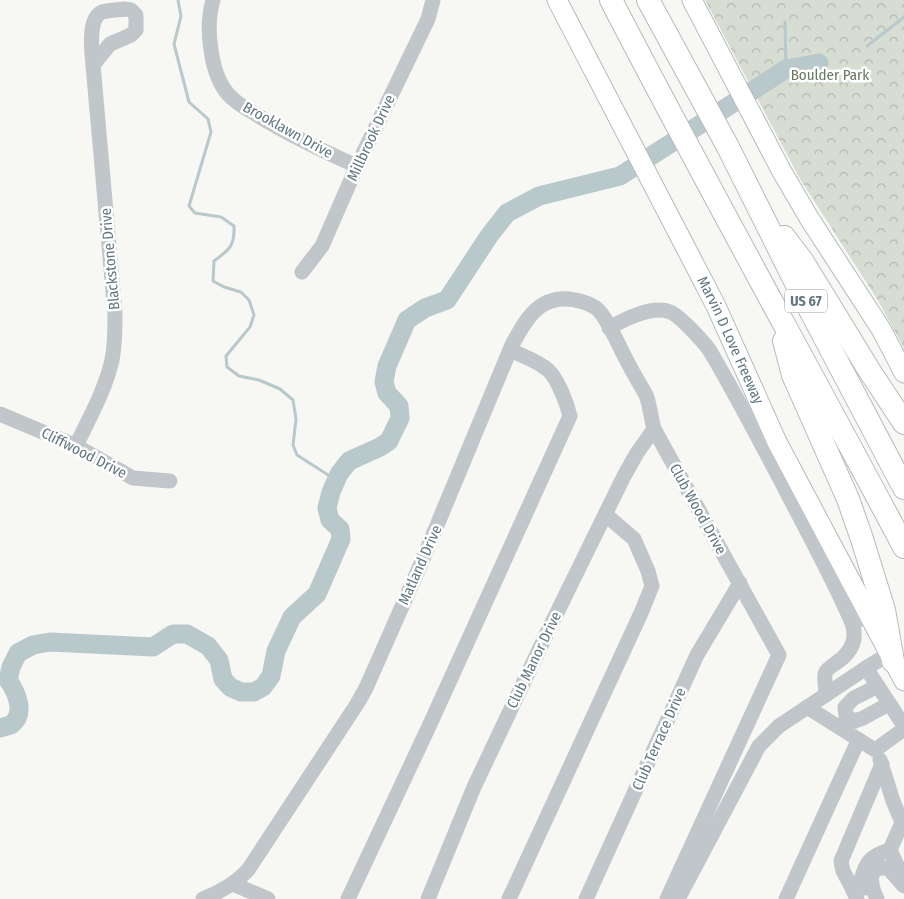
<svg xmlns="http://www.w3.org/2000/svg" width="904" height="899" font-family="'Fira Sans Condensed',sans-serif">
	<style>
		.forest { fill: url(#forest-crowns) }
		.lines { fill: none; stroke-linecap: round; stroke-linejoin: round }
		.stream { stroke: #b8c8cb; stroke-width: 3 }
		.river { stroke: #b8c8cb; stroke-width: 19 }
		.major-casing { stroke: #b3babd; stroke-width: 21 }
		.highway-casing { stroke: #b5babd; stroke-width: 24 }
		.minor { stroke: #c0c6c9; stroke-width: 15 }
		.major { stroke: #fff; stroke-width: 19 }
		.highway { stroke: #fff; stroke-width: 22 }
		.labels { text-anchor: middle; stroke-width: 5; stroke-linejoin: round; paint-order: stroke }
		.shield { fill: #fff; stroke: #90a0a7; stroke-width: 1 }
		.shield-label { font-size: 14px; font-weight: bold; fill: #607781 }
		.park-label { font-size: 15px; fill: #677960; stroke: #fff }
		.street-label { font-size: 15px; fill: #607781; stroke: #fff }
	</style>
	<defs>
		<pattern id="forest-crowns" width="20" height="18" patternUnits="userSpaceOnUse" patternTransform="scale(1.25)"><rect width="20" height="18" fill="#d8ddd3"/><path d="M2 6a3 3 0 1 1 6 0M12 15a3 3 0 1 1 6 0" fill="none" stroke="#b3b8b1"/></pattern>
	</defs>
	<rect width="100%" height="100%" fill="#f7f7f4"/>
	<polygon class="forest" points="705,0 904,0 904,348 877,299 800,179"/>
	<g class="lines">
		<g class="stream">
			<path d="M178,0L181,16L174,44L189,102L208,119L211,132L189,206L195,213L221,217L234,226C235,246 229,250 214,261L213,281L224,287L241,292L249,300L254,315L250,327L226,356L227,367L239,376L259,380L280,389L293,400L296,419L293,445L297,455L336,480"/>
			<polyline points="785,22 786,69"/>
			<polyline points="867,46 904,17"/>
		</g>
		<path class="river" d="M0,728C3,727 9,726 12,724C26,713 16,691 8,680L11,667L18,653L33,645L50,642L153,647L173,634H187L208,646L219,660L223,679L230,687L241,692H254L263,687L271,676L276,651L292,617L317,594L341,539L340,529L330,520L327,508L331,492L339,474L349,461L380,447L389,441L400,418L399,406L387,393L384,382L387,366L407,320L425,308L447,300L489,236L507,213L539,196L620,176L786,69L819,63"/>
		<defs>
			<g id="major">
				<path id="s1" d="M557,0L716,306L777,442L904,681"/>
				<polyline points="692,0 781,170 809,218 881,329 904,373"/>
			</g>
			<g id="highway">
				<path d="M611,0C706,184 807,364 904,547"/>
				<polyline points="648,0 728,147 800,291 904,488"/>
				<polyline points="784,237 803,262 869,370 904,423"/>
				<polyline points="784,341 793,375 848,499 862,539 884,610 893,661"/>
			</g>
		</defs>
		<use href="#major" class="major-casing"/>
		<use href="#highway" class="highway-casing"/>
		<g class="minor">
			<path d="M213,0C205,27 210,79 232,98C239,105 249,110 257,115C289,135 323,151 357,166"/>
			<path d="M126,9L131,10L136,15V30L131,35L110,44L93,65C92,52 87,19 102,12C109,10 119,10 126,9Z"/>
			<polyline points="302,272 322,246 357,166 428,19 433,0"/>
			<path d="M609,328C625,319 652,305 670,312C679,315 704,342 710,351C735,393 758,438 781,481C805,528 831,574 852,623L869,615"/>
			<polyline points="0,414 76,446 133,478 170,481"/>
			<path d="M76,446C89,418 105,391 112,360C115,345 115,329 115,314L93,65"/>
			<polyline points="866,668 879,660"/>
			<polyline points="878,686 854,698 845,707 846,716 855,721 863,718 889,704"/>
			<path d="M826,695C826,689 824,680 825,674C826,669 832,666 836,663C851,653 858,640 852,623"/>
			<polyline points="807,707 875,750 904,729"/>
			<polyline points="880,760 893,801 902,822"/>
			<polyline points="903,878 890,850 904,818"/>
			<polyline points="233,884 268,899"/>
			<polyline points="851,886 843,871 841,861 882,764"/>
			<path d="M865,888L861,881C865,863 871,855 890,850"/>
			<path d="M203,899C220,892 235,884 248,870L357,704L366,688L423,559L512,345C526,319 540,293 575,300C581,301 590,304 596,308C607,316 620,349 627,361C633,373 640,384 646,395C650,405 651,418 654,429L779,655L667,899"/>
			<path d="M348,899L431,722L570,416C567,404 558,379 548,370C538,361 523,356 510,350"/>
			<polyline points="428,899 474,787 547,633 624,476 637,453 654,429"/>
			<polyline points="509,899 641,613 652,586 648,571 634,539 606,515"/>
			<polyline points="586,899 697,655 740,583"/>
			<polyline points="678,899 759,746 779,726 866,668 904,726"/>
			<polyline points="786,899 858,741"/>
			<polyline points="857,899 851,886 860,881"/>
			<path d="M877,899C871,886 865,866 888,868L904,886"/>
		</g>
		<use href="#major" class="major"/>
		<use href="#highway" class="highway"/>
	</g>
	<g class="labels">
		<rect class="shield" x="785" y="289.5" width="42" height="23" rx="4"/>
		<g class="shield-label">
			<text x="806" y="306">US 67</text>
		</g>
		<g class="park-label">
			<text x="830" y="80">Boulder Park</text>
		</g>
		<g class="street-label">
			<text transform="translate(288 130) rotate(29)" y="5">Brooklawn Drive</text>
			<text transform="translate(371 138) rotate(-65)" y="5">Millbrook Drive</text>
			<text transform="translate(110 259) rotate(-95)" y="5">Blackstone Drive</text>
			<text dy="5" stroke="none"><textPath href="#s1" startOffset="382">Marvin D Love Freeway</textPath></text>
			<text transform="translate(84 453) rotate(27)" y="5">Cliffwood Drive</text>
			<text transform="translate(698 509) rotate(61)" y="5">Club Wood Drive</text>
			<text transform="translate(420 565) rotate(-66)" y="5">Matland Drive</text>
			<text transform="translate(534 660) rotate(-64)" y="5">Club Manor Drive</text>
			<text transform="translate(659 739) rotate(-66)" y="5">Club Terrace Drive</text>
		</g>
	</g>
</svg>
